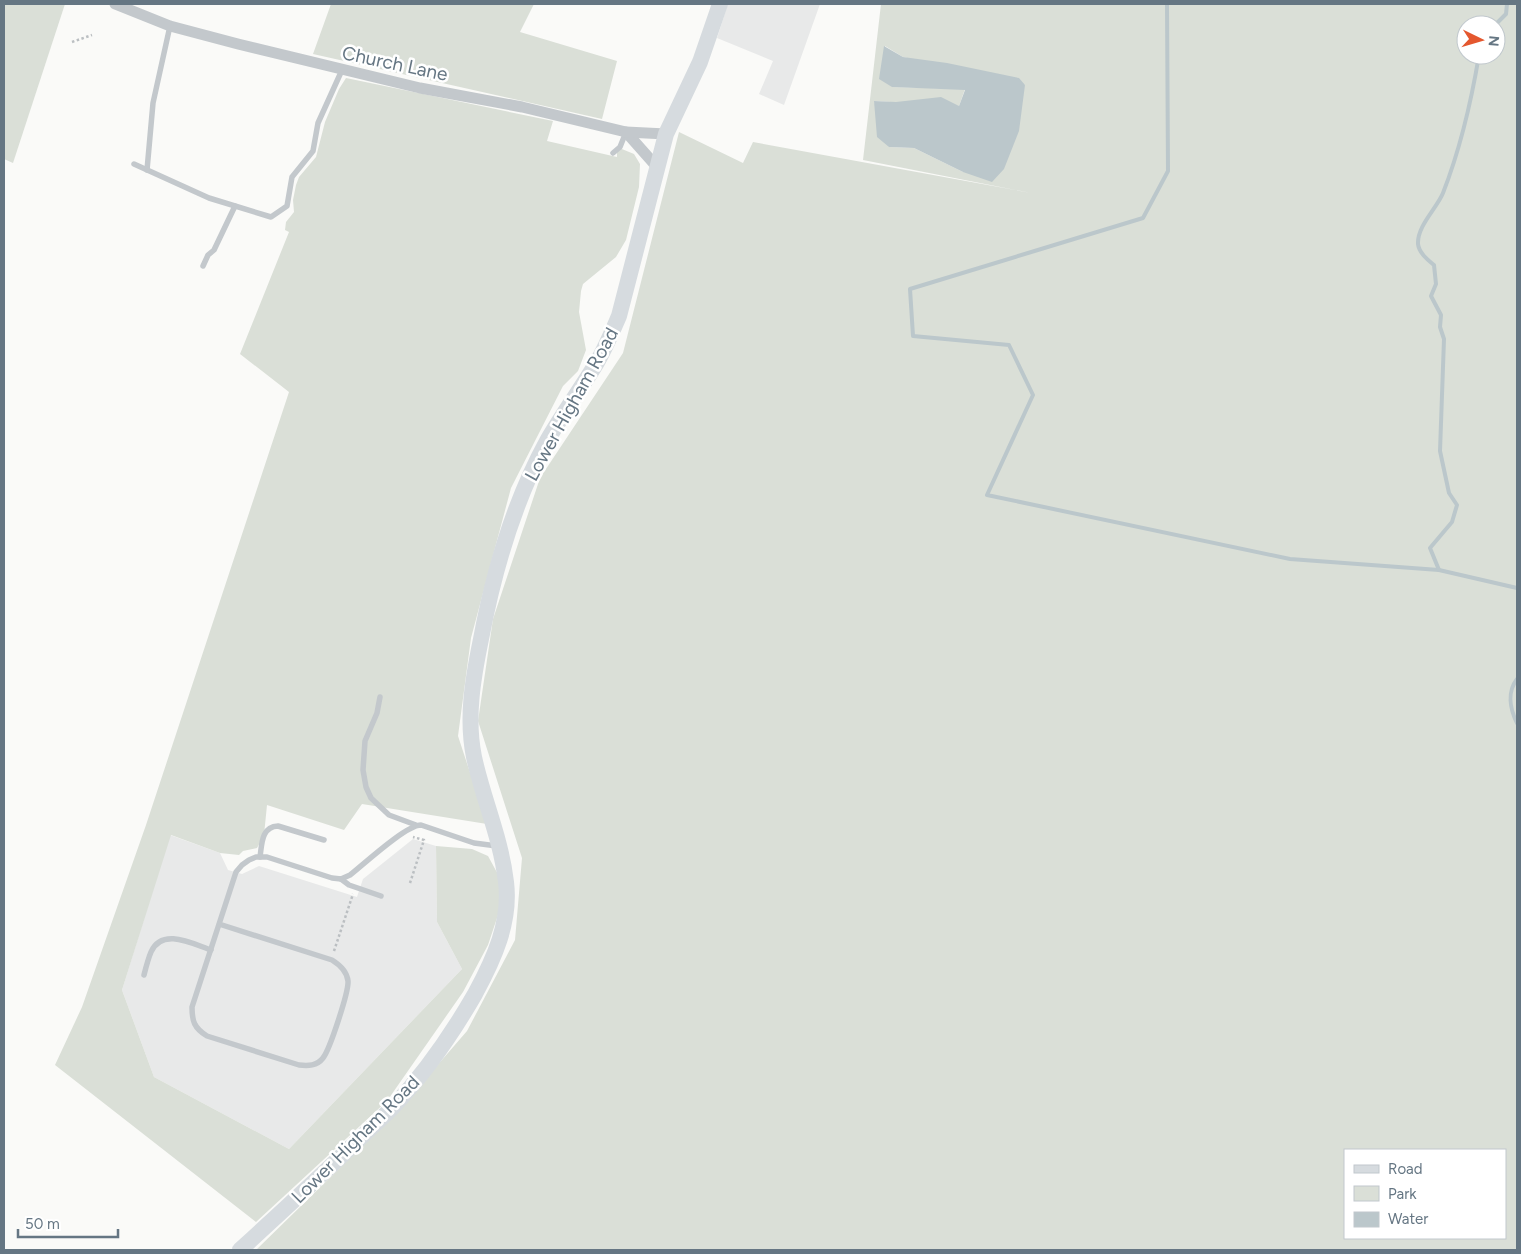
<svg xmlns="http://www.w3.org/2000/svg" width="1521" height="1254" font-family="Figtree,sans-serif">
	<style>
		.built { fill: #e8e9e9 }
		.green { fill: #dadfd7; fill-rule: evenodd }
		.water { fill: #bbc7cb }
		.lines { fill: none; stroke-linecap: round; stroke-linejoin: round }
		.stream { stroke: #bbc7cb; stroke-width: 4 }
		.path { stroke: #bbbfc2; stroke-width: 2.5; stroke-dasharray: 2.5 2.5; stroke-linecap: butt }
		.lane { stroke: #c3c8cc; stroke-width: 5.5 }
		.street { stroke: #c3c8cc; stroke-width: 11 }
		.secondary { stroke: #d6dbdf; stroke-width: 16 }
		.labels { text-anchor: middle; stroke-width: 5; stroke-linejoin: round; paint-order: stroke }
		.street-label { font-size: 19px; fill: #657683; stroke: #fff }
	</style>
	<rect width="100%" height="100%" fill="#fafaf8"/>
	<g class="built">
		<polygon points="728,4 820,4 784,105 759,94 773,61 717,38"/>
		<polygon points="170,835 220,853 228,870 242,874 259,866 357,897 363,879 413,839 436,846 437,922 462,969 289,1149 154,1077 122,990"/>
	</g>
	<g class="green">
		<polygon points="4,4 65,4 13,163 4,159"/>
		<polygon points="331,4 534,4 520,32 617,61 602,119 313,54"/>
		<path d="M881,4H1517V1250H256L396,1113L467,1031L515,940L522,858L478,721L493,619L540,478L623,353L679,132L743,163L753,142L1031,193L863,160ZM1466,25H1496V55H1466ZM885,46L903,57L1025,85L963,172L914,148L889,147L874,101L959,106L965,89L892,87ZM1345,1150H1505V1238H1345Z"/>
		<polygon points="346,78 553,121 547,141 617,157 617,147 634,154 640,164 639,187 626,240 616,257 583,284 581,291 579,312 586,350 578,371 563,386 511,488 471,638 458,736 487,824 362,804 344,830 267,805 264,835 257,848 243,851 239,855 220,853 171,835 122,990 154,1077 289,1149 462,969 437,922 436,846 472,849 488,856 500,878 499,912 488,945 463,992 387,1101 256,1222 55,1065 82,1007 146,825 289,392 240,354 289,232 285,230 286,222 294,212 293,200 296,185 299,177 316,157 325,122 339,89"/>
	</g>
	<polygon class="water" points="884,46 903,57 947,63 1019,78 1025,85 1019,131 1004,169 992,182 963,172 914,148 889,147 877,137 874,101 896,102 941,97 959,106 965,90 892,87 879,79"/>
	<g class="lines">
		<g class="stream">
			<polyline points="1167,4 1168,171 1143,218 910,289 913,336 1009,345 1033,395 987,495 1290,559 1439,570 1517,588"/>
			<polyline points="1495,25 1506,14 1507,4"/>
			<path d="M1439,570L1430,548L1452,522L1457,505L1449,493L1440,451L1444,339L1440,327L1441,315L1431,296L1436,284L1434,265C1428,260 1419,253 1418,244C1417,226 1437,208 1443,193C1461,147 1471,103 1479,55"/>
			<path d="M1517,679C1507,692 1510,709 1517,723"/>
		</g>
		<g class="path">
			<polyline points="72,42 92,35"/>
			<polyline points="410,883 424,840 413,837"/>
			<polyline points="334,951 353,894"/>
		</g>
		<g class="lane">
			<polyline points="613,153 620,147 626,132"/>
			<polyline points="134,164 209,198 271,217 287,206 292,177 313,151 318,123 342,70"/>
			<polyline points="147,170 153,103 170,26"/>
			<polyline points="203,266 208,255 214,250 235,206"/>
			<polyline points="380,697 377,713 365,741 363,770 366,787 371,798 389,815 416,825"/>
			<path d="M260,857C262,844 261,827 278,826L324,840"/>
			<polyline points="341,879 349,885 381,896"/>
			<path d="M219,924L332,960C340,965 347,971 348,981C349,991 330,1049 323,1058C317,1066 308,1066 299,1065L207,1036C194,1028 192,1021 192,1007L236,872L242,865L249,860L256,857H267L332,878L341,879L350,875C364,864 406,825 421,825L474,843L497,846"/>
			<path d="M144,975C146,967 148,959 151,952C162,927 193,944 211,950"/>
		</g>
		<g class="street">
			<polyline points="115,4 170,26 238,44 420,88 522,107 626,132 657,167"/>
			<polyline points="626,132 666,134"/>
		</g>
		<path class="secondary" d="M240,1250C277,1216 314,1182 350,1148C364,1134 379,1121 393,1107C425,1073 452,1034 475,994C494,959 511,922 506,882C501,838 483,799 474,757C466,718 473,678 481,639C494,570 513,503 547,441C562,415 580,390 596,364C605,349 612,332 619,316L666,134L700,62L720,4"/>
	</g>
	<g class="labels">
		<g class="street-label">
			<text transform="translate(395 63) rotate(12)" y="7">Church Lane</text>
			<text transform="translate(571 404) rotate(-61)" y="7">Lower Higham Road</text>
			<text transform="translate(355 1139) rotate(-45)" y="7">Lower Higham Road</text>
		</g>
	</g>
	<rect width="1521" height="1254" fill="none" stroke="#657683" stroke-width="10"/>
	<rect x="1344" y="1149" width="162" height="90" fill="#ffffff" stroke="#c1c8cd"/>
	<rect x="1354" y="1165" width="25" height="8" fill="#d6dbdf" stroke="#c1c8cd"/>
	<text x="1388" y="1174" font-size="15" fill="#657683">Road</text>
	<rect x="1354" y="1186" width="25" height="15" fill="#dadfd7" stroke="#c1c8cd"/>
	<text x="1388" y="1199" font-size="15" fill="#657683">Park</text>
	<rect x="1354" y="1212" width="25" height="15" fill="#bbc7cb" stroke="#c1c8cd"/>
	<text x="1388" y="1224" font-size="15" fill="#657683">Water</text>
	<g transform="translate(1481 40) rotate(95)"><circle r="24" fill="#ffffff" stroke="#c1c8cd"/>
	<path d="M0-4L9 19L0 12L-9 19Z" fill="#e4572e"/>
	<text y="-8" font-size="14" font-weight="bold" text-anchor="middle" fill="#657683">N</text>
	</g>
	<path d="M18 1229v8h100v-8" fill="none" stroke="#657683" stroke-width="2.5"/>
	<text x="25" y="1229" font-size="15" fill="#657683" stroke="#ffffff" stroke-width="4" paint-order="stroke">50 m</text>
</svg>
